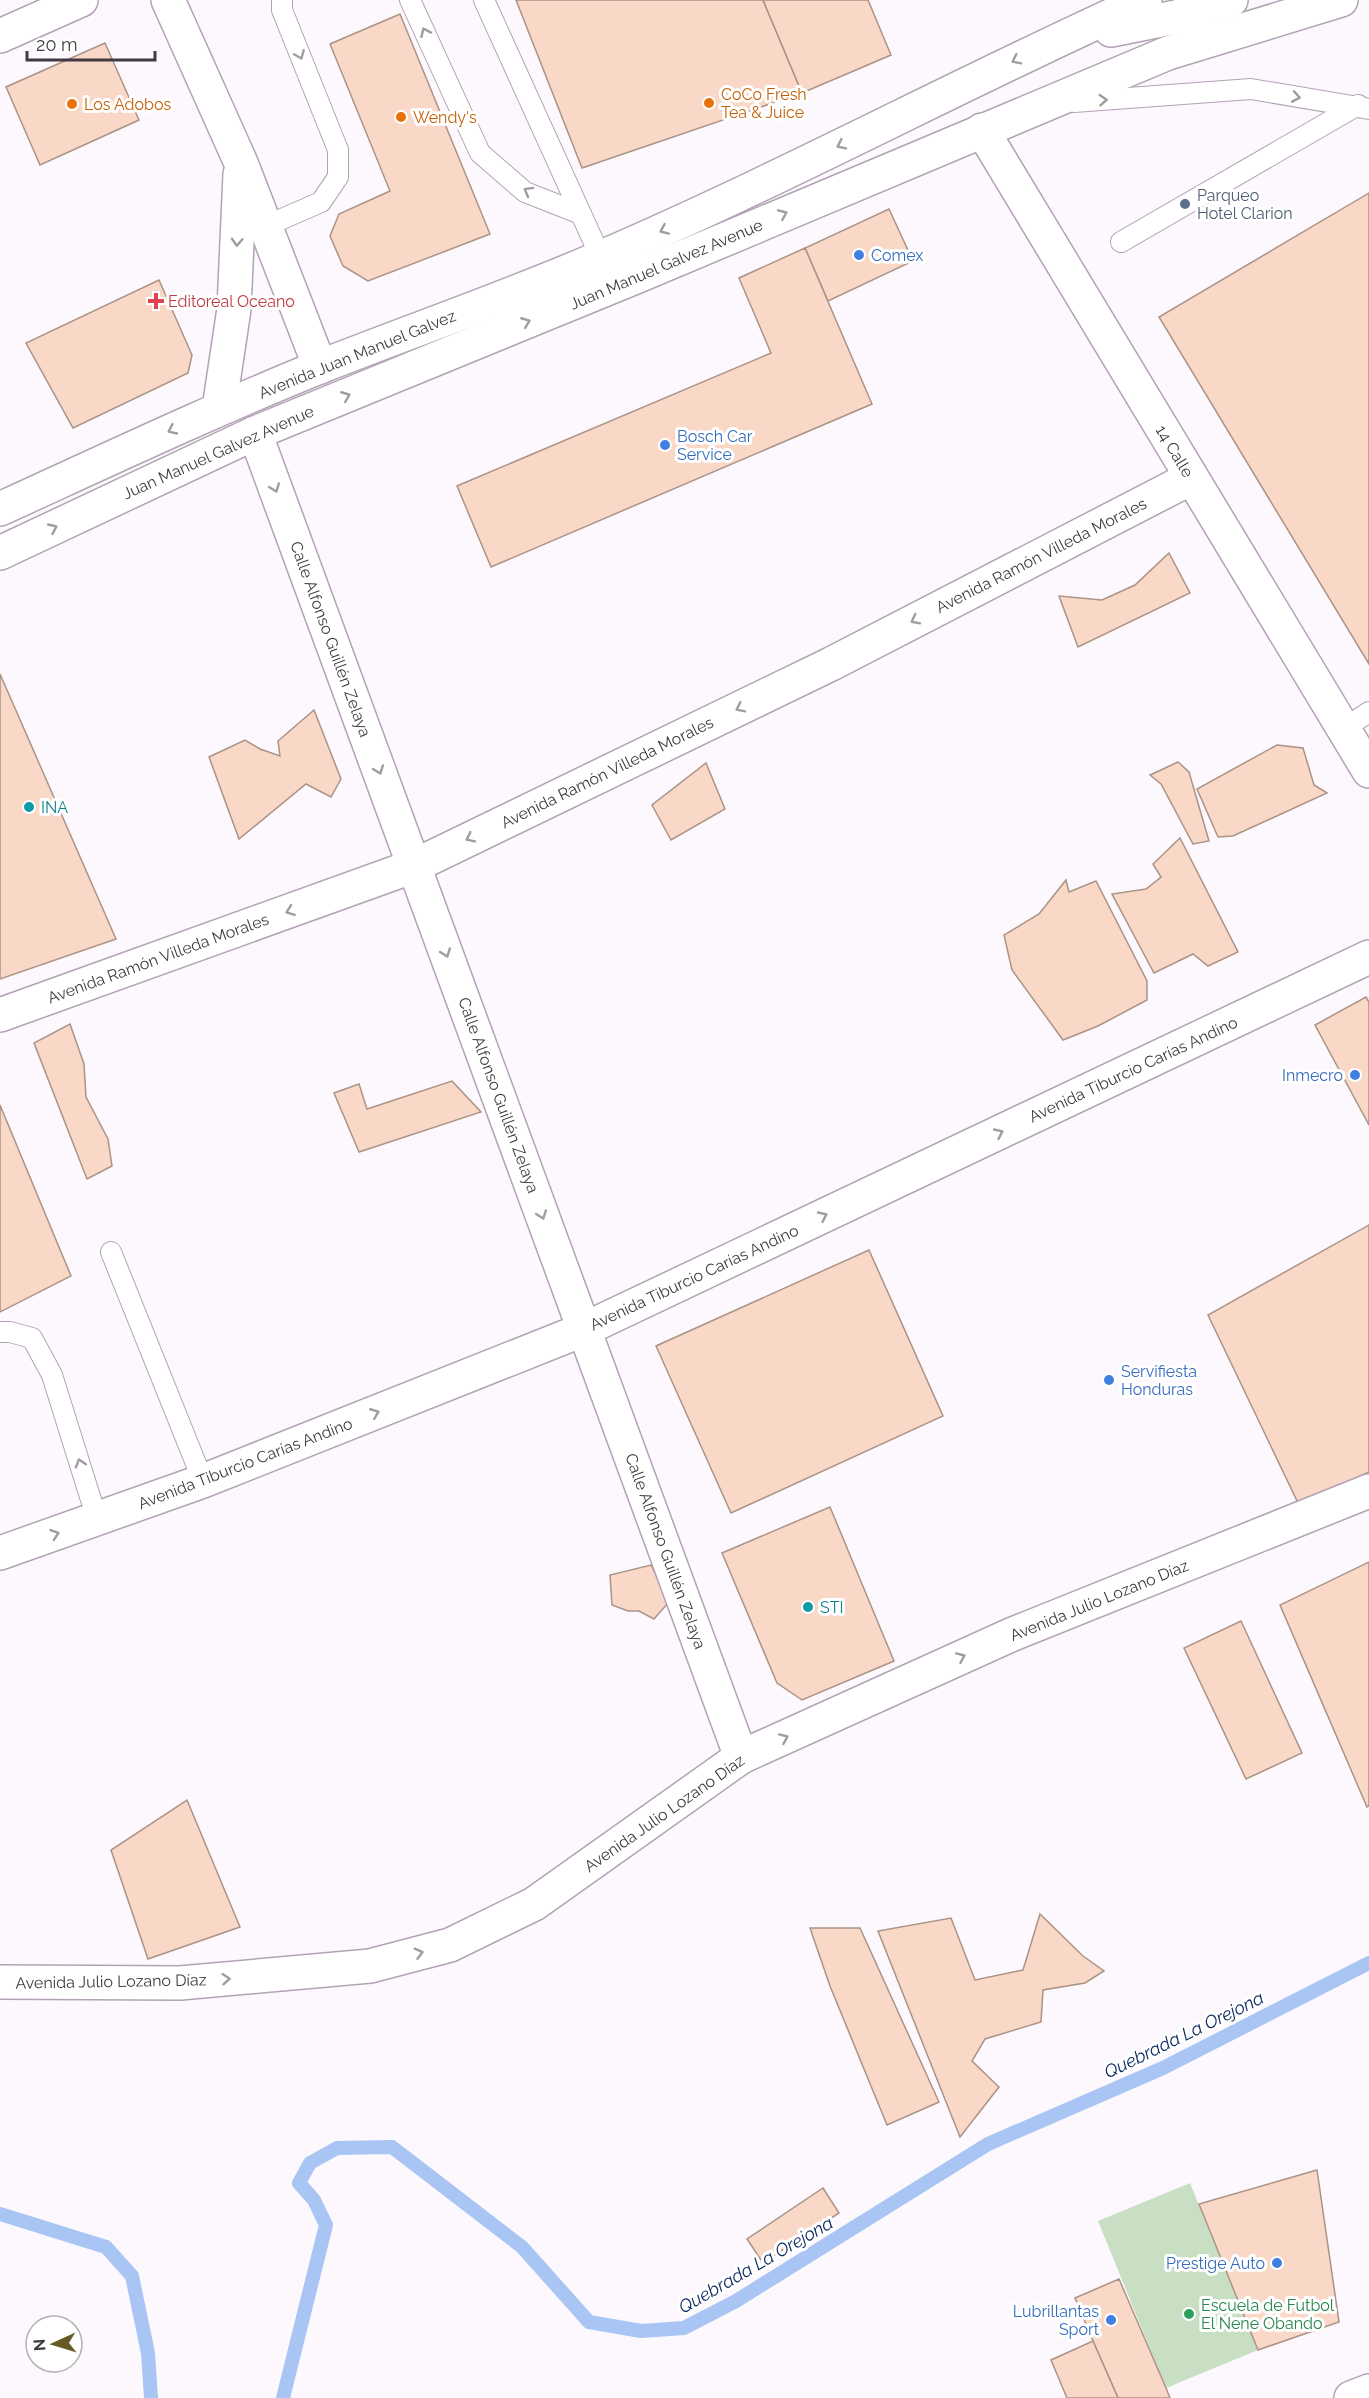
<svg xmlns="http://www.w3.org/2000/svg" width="1369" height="2398" font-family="Raleway,sans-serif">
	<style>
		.garden { fill: #c9dfc3 }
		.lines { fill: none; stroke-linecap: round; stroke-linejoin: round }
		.stream { stroke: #a9c5f3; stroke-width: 14 }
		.building { fill: #f9d8c7; stroke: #ab9386; stroke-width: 1.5 }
		.service-casing { stroke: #b3a2b6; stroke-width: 22 }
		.minor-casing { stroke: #b3a2b6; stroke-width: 36 }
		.tertiary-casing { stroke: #b3a2b6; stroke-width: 36 }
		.primary-casing { stroke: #b3a2b6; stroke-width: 36 }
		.service { stroke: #fff; stroke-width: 20 }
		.minor { stroke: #fff; stroke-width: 33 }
		.tertiary { stroke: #fff; stroke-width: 33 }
		.primary { stroke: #fff; stroke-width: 33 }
		.oneway { stroke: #a09ca0 }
		.food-dot { fill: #e8710a; stroke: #fff; stroke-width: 2 }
		.service-dot { fill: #5c6f8a; stroke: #fff; stroke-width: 2 }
		.shop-dot { fill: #3f7fe0; stroke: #fff; stroke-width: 2 }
		.health-dot { fill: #e0444e; stroke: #fff; stroke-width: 2 }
		.culture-dot { fill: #0f9aa8; stroke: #fff; stroke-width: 2 }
		.leisure-dot { fill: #2e9e5b; stroke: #fff; stroke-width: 2 }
		.labels { text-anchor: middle; stroke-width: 6; stroke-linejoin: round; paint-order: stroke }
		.food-label { font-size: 16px; fill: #c56008; stroke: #fff; text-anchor: start }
		.service-label { font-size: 16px; fill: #4e5e75; stroke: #fff; text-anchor: start }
		.shop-label { font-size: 16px; fill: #366cbe; stroke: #fff; text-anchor: start }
		.street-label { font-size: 16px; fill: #413a42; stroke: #fff }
		.health-label { font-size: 16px; fill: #be3a42; stroke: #fff; text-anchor: start }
		.culture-label { font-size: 16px; fill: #0d838f; stroke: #fff; text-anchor: start }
		.leisure-label { font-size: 16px; fill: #27864d; stroke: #fff; text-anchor: start }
		.water-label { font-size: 18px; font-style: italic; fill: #0d2c62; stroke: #fff }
	</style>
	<rect width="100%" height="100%" fill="#fcf8fd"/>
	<polygon class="garden" points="1190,2183 1258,2350 1166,2388 1098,2221"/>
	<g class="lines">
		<g class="stream">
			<polyline points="0,2214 106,2247 132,2276 148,2353 151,2398"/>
			<polyline points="283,2398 326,2225 314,2200 299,2183 310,2163 337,2148 392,2147 522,2247 589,2322 641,2331 684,2328 736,2301 988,2144 1163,2068 1369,1963"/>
		</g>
	</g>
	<g class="building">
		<polygon points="516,0 763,0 802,93 582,168"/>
		<polygon points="763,0 868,0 891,55 802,93"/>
		<polygon points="400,14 490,234 368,281 343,266 330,236 339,214 390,191 330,44"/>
		<polygon points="105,43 139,120 40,165 6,87"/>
		<polygon points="1369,193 1369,664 1159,317"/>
		<polygon points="889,209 913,261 828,301 805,248"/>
		<polygon points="805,248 872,404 491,567 457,486 771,353 739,278"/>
		<polygon points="159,280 192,355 188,373 73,428 26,343"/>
		<polygon points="1169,553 1190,593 1078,647 1059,596 1102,600 1135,585"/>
		<polygon points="0,674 116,939 0,979"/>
		<polygon points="314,710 341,779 331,797 306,784 239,839 209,757 245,740 260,749 280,756 278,741"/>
		<polygon points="1277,745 1303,748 1314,785 1327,793 1233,836 1218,837 1197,789"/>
		<polygon points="1178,762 1189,772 1209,841 1193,844 1161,784 1150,775"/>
		<polygon points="706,763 725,809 671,840 652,805"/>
		<polygon points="1180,838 1238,952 1208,966 1193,954 1154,973 1112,894 1146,889 1161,877 1153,864"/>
		<polygon points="1066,880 1069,892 1096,881 1147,981 1147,1000 1098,1026 1063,1040 1012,970 1004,935 1039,914"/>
		<polygon points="1366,997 1369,1002 1369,1125 1315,1025"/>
		<polygon points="70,1024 84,1064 86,1097 108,1139 112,1166 87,1179 34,1043"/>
		<polygon points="452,1081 481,1112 359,1152 334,1093 359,1084 367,1109"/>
		<polygon points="0,1105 71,1276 0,1312"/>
		<polygon points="1369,1225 1369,1472 1299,1505 1208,1315"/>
		<polygon points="869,1250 943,1416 731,1513 656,1346"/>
		<polygon points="830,1507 894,1661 802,1700 777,1683 722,1553"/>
		<polygon points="1369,1562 1369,1806 1367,1807 1280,1605"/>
		<polygon points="651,1565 669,1602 654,1619 639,1611 628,1611 612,1605 610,1575"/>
		<polygon points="1241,1621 1302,1753 1246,1779 1184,1648"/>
		<polygon points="187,1800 240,1927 148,1959 111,1850"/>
		<polygon points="1040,1914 1083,1956 1104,1971 1085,1983 1043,1990 1041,2022 985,2039 972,2061 999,2087 960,2137 878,1931 951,1918 975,1980 1023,1970"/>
		<polygon points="810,1928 860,1928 939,2102 887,2125 830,1986"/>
		<polygon points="1317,2170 1339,2322 1258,2350 1199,2204"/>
		<polygon points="823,2188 839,2213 763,2263 747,2239"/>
		<polygon points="1119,2279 1166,2388 1170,2398 1118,2398 1093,2341 1075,2298"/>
		<polygon points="1093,2341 1118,2398 1067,2398 1051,2360"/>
	</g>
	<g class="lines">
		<defs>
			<g id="service">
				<polyline points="410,0 480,153 525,192 581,214"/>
				<polyline points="484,0 601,258"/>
				<polyline points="1074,102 1251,89 1369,109"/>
				<polyline points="266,226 321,202 338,177 338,150 282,10 282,0"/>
				<polyline points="1121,242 1358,105"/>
				<polyline points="1343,729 1369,712"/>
				<polyline points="111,1252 203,1481"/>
				<polyline points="0,1332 10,1332 32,1338 52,1375 97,1519"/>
			</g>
			<g id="minor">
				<polyline points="168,0 241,163 320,367"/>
				<polyline points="0,36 81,0"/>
				<polyline points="982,130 1369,771"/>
				<polyline points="219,409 234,309 240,174"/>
				<polyline points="255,433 741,1757"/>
				<polyline points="0,1015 414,866 831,664 1191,478"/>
				<polyline points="0,1553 203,1481 585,1329 1369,957"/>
				<polyline points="0,1982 180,1983 370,1966 450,1945 534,1904 741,1757 1013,1634 1369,1491"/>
			</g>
			<g id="tertiary">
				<polyline points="1111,30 1176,17 1231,0"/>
				<path d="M0,509C107,460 213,410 322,366C416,329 512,296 604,256C787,177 963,82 1145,0"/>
				<polyline points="0,553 255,433 638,276 1168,53 1341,0"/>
			</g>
			<polyline id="primary" points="1351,2398 1369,2391"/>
		</defs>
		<use href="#service" class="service-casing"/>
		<use href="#minor" class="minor-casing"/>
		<use href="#tertiary" class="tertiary-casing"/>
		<use href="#primary" class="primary-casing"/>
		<use href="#service" class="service"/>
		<use href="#minor" class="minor"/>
		<use href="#tertiary" class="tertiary"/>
		<use href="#primary" class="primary"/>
	</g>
	<defs><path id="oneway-chevron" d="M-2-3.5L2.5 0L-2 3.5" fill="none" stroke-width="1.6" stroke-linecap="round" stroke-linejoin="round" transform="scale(1.5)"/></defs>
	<g class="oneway">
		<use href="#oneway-chevron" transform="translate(425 32) rotate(-114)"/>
		<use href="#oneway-chevron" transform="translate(300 55) rotate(68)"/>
		<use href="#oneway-chevron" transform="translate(1016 60) rotate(154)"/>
		<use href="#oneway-chevron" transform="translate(1296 97) rotate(10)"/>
		<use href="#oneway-chevron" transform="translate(1103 100) rotate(-4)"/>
		<use href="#oneway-chevron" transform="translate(841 145) rotate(154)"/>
		<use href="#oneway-chevron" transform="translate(528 191) rotate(-151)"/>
		<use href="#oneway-chevron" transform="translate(783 214) rotate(-23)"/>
		<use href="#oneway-chevron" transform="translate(664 230) rotate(156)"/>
		<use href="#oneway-chevron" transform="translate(237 242) rotate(93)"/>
		<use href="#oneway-chevron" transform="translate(526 322) rotate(-22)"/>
		<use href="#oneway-chevron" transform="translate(346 396) rotate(-22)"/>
		<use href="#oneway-chevron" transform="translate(172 430) rotate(155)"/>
		<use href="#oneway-chevron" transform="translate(275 488) rotate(70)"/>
		<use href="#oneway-chevron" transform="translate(53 528) rotate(-25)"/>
		<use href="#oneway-chevron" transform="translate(915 620) rotate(153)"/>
		<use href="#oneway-chevron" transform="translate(740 708) rotate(154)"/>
		<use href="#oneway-chevron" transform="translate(379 770) rotate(70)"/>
		<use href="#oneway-chevron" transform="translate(470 838) rotate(154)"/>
		<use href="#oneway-chevron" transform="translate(290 911) rotate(160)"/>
		<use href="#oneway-chevron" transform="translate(446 953) rotate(70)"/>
		<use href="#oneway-chevron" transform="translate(999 1133) rotate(-25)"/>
		<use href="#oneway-chevron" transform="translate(542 1215) rotate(70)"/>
		<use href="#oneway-chevron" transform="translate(823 1216) rotate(-25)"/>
		<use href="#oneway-chevron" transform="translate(375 1413) rotate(-22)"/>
		<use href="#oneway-chevron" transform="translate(80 1463) rotate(-107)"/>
		<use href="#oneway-chevron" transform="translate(55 1534) rotate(-19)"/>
		<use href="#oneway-chevron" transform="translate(961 1657) rotate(-24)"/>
		<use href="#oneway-chevron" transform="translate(784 1738) rotate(-24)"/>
		<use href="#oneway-chevron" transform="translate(419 1953) rotate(-15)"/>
		<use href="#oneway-chevron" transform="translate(226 1979) rotate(-5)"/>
	</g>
	<g class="food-dot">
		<circle cx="709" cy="103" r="6"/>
		<circle cx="72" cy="104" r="6"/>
		<circle cx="401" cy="117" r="6"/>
	</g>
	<circle class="service-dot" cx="1185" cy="204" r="6"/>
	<g class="shop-dot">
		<circle cx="859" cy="255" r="6"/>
		<circle cx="665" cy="445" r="6"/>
		<circle cx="1355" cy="1075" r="6"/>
		<circle cx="1109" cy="1380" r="6"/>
		<circle cx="1277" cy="2263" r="6"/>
		<circle cx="1111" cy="2320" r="6"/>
	</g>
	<path class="health-dot" d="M153 292h6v6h6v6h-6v6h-6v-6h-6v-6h6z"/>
	<g class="culture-dot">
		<circle cx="29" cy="807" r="6"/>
		<circle cx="808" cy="1607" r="6"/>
	</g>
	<circle class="leisure-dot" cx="1189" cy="2314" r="6"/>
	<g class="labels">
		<g class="food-label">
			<text x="721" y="100">CoCo Fresh<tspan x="721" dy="18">Tea &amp; Juice</tspan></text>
			<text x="84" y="110">Los Adobos</text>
			<text x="413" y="123">Wendy's</text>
		</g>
		<g class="service-label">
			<text x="1197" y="201">Parqueo<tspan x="1197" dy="18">Hotel Clarion</tspan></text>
		</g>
		<g class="shop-label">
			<text x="871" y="261">Comex</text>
			<text x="677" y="442">Bosch Car<tspan x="677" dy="18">Service</tspan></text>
			<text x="1343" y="1081" text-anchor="end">Inmecro</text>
			<text x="1121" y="1377">Servifiesta<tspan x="1121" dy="18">Honduras</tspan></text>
			<text x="1265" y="2269" text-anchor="end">Prestige Auto</text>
			<text x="1099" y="2317" text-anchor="end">Lubrillantas<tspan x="1099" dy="18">Sport</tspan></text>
		</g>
		<g class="street-label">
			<text transform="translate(666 264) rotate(-23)" y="6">Juan Manuel Galvez Avenue</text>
			<text transform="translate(357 354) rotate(-22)" y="6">Avenida Juan Manuel Galvez</text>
			<text transform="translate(1175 451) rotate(59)" y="6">14 Calle</text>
			<text transform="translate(218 452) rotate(-24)" y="6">Juan Manuel Galvez Avenue</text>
			<text transform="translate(1041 555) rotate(-27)" y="6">Avenida Ramón Villeda Morales</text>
			<text transform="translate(331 639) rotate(70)" y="6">Calle Alfonso Guillén Zelaya</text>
			<text transform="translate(607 772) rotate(-26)" y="6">Avenida Ramón Villeda Morales</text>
			<text transform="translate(158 958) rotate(-20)" y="6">Avenida Ramón Villeda Morales</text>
			<text transform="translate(1133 1069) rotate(-25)" y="6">Avenida Tiburcio Carías Andino</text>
			<text transform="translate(499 1095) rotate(70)" y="6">Calle Alfonso Guillén Zelaya</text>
			<text transform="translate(694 1277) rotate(-25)" y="6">Avenida Tiburcio Carías Andino</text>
			<text transform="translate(245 1463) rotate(-21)" y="6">Avenida Tiburcio Carías Andino</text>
			<text transform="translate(666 1551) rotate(70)" y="6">Calle Alfonso Guillén Zelaya</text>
			<text transform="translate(1099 1600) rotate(-22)" y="6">Avenida Julio Lozano Díaz</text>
			<text transform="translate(664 1813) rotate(-35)" y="6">Avenida Julio Lozano Díaz</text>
			<text transform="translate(111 1981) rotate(-1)" y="6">Avenida Julio Lozano Díaz</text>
		</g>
		<g class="health-label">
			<text x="168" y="307">Editoreal Oceano</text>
		</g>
		<g class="culture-label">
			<text x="41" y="813">INA</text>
			<text x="820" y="1613">STI</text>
		</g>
		<g class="leisure-label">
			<text x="1201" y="2311">Escuela de Futbol<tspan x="1201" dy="18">El Nene Obando</tspan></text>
		</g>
		<g class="water-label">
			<text transform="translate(1184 2035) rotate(-26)" y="6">Quebrada La Orejona</text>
			<text transform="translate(756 2265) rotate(-30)" y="6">Quebrada La Orejona</text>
		</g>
	</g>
	<g transform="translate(54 2344) rotate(266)"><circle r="28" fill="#ffffff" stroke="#b3b0b3" stroke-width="1.5"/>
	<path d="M0-4.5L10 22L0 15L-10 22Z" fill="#685a27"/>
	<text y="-9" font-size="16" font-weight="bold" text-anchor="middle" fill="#413a42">N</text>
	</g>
	<path d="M27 51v9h128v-9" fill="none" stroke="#413a42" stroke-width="3"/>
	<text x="36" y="51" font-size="18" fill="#413a42" stroke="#ffffff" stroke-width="4.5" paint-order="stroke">20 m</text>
</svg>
